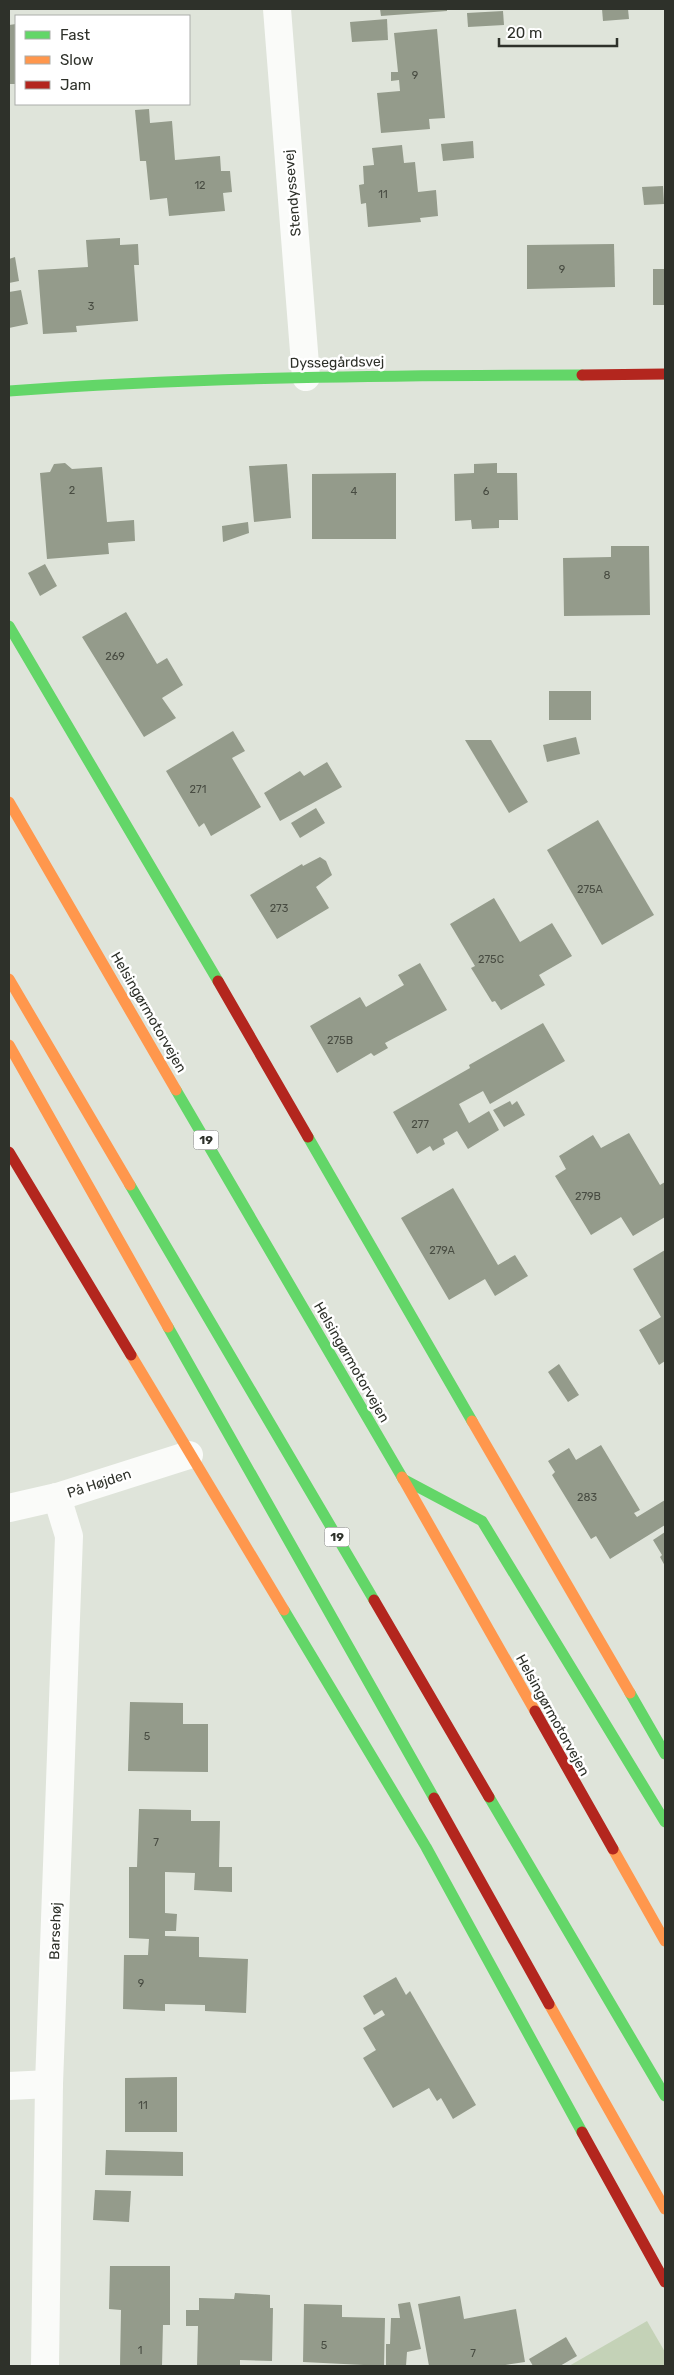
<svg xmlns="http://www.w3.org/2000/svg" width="674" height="2375" font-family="Rubik,sans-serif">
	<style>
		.green { fill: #c4d2b7 }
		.building { fill: #949b8b }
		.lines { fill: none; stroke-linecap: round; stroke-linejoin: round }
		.street { stroke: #fafbf9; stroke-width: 28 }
		.fast { stroke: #63d668; stroke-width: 11 }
		.slow { stroke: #ff974d; stroke-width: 11 }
		.jam { stroke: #b3261e; stroke-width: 11 }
		.labels { text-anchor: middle; stroke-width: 5; stroke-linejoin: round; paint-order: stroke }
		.number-label { font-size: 11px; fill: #484c42 }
		.shield { fill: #fff; stroke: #6d6f6a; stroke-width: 1 }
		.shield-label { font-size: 12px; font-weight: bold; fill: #2e312a }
		.street-label { font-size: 14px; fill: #2e312a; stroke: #fff }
	</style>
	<rect width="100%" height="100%" fill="#dfe4da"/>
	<polygon class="green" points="647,2321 665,2352 665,2366 569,2366"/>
	<g class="building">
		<polygon points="380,9 447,9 447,11 381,16"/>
		<polygon points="602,9 628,9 629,19 603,21"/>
		<polygon points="503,11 504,25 468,27 467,13"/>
		<polygon points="387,19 388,40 352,42 350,22"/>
		<polygon points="16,24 16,84 9,84 9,25"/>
		<polygon points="437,29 445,118 429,119 430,129 381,133 377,93 400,91 399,80 391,81 391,72 398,72 394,33"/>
		<polygon points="149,109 150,123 172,121 175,160 220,156 221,171 230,171 232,192 223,193 225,211 169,216 167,198 150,200 146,161 140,161 135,110"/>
		<polygon points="473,141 474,158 443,161 441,144"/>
		<polygon points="402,145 404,163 415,162 418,192 436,190 438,216 420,218 421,222 368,227 366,203 361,204 359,185 364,184 363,166 374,165 372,148"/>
		<polygon points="663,186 664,204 644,205 642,187"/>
		<polygon points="120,238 120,245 138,244 139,265 134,265 138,321 76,326 77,332 43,334 38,270 88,267 86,240"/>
		<polygon points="614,244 615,287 527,289 527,245"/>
		<polygon points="15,257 19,281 9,283 9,259"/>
		<rect x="653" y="269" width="12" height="36"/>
		<polygon points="21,290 28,324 9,328 9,292"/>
		<polygon points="65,463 72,469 102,467 107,522 134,520 135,541 108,543 109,554 47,559 40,473 50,472 54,464"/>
		<polygon points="497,463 497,473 517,473 518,520 499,520 499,528 472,529 471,520 455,521 454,474 474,473 474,464"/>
		<polygon points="287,464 291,518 254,522 249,466"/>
		<polygon points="396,473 396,539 312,539 312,474"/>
		<polygon points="248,522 249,533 223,542 222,526"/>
		<polygon points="611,546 649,546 650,615 564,616 563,558 611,557"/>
		<polygon points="45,564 57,586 40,596 28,573"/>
		<polygon points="126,612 157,664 167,658 183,685 162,698 176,718 144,737 82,637"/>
		<rect x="549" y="691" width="42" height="29"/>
		<polygon points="233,731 245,751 232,758 261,807 211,836 204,823 199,827 166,771"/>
		<polygon points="576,737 580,754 547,762 543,745"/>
		<polygon points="465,740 491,740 528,802 509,813"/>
		<polygon points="327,762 342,787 280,821 264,793 300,771 304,776"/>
		<polygon points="316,808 325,823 300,838 291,823"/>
		<polygon points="598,820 654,915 602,945 547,850"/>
		<polygon points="320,857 326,861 332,875 316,887 329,908 277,939 250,895 302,864 303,866"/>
		<polygon points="494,898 520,942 552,923 572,956 539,975 545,985 501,1010 495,1001 492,1002 471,968 475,966 450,924"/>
		<polygon points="420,963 447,1010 385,1043 388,1048 374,1056 371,1053 337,1073 310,1026 360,997 366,1007 404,985 398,975"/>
		<polygon points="543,1023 565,1061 490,1104 483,1091 459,1104 469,1123 489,1111 499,1130 468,1149 457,1131 443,1139 445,1144 433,1151 430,1146 417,1154 393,1112 470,1068 469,1065"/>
		<polygon points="510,1101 512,1105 517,1101 525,1115 504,1127 493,1110"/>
		<polygon points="629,1133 660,1185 665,1182 665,1217 633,1236 621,1217 591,1235 555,1176 566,1169 559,1156 593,1135 601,1148"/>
		<polygon points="453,1188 498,1265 515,1255 528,1276 495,1296 485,1279 449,1300 401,1218"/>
		<polygon points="665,1250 665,1361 659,1365 639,1330 661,1317 633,1269"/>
		<polygon points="559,1364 579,1395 568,1402 548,1372"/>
		<polygon points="601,1445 640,1510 634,1513 637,1517 665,1500 665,1525 610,1559 596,1536 591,1539 552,1475 555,1472 548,1461 569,1448 576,1460"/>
		<polygon points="665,1532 665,1566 660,1557 662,1555 653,1540"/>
		<polygon points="130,1702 183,1703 183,1724 208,1724 208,1772 128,1771"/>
		<polygon points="139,1809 191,1810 191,1821 220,1821 219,1867 232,1867 232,1892 194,1890 195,1873 165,1872 165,1913 177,1914 176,1931 165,1931 165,1936 199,1937 199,1957 248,1959 246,2013 205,2011 205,2005 165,2004 165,2011 123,2009 124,1955 148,1955 149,1939 129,1938 129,1867 137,1867"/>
		<polygon points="396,1977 406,1995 410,1991 476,2105 453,2119 441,2098 437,2101 429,2088 393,2108 363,2058 376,2050 363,2028 385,2015 382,2010 374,2015 363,1996"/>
		<polygon points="177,2077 177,2132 125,2132 125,2078"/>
		<polygon points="106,2150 183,2152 183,2176 105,2175"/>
		<polygon points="95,2190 131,2191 129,2222 93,2220"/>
		<polygon points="110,2266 170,2266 170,2325 163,2325 162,2366 120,2366 121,2310 109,2309"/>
		<polygon points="235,2293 270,2295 270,2308 273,2308 272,2361 240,2360 240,2366 197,2366 198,2326 186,2326 186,2310 199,2310 199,2298 234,2299"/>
		<polygon points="460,2296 464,2319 516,2309 525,2362 499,2366 429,2366 418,2304"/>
		<polygon points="410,2302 421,2349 407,2352 406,2366 386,2366 386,2344 390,2344 391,2318 400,2318 398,2304"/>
		<polygon points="304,2304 342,2305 342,2317 385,2318 384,2366 303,2362"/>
		<polygon points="566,2337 577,2356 560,2366 533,2366 529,2359"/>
	</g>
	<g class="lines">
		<g class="street">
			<polyline points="277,9 306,377"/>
			<polyline points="9,1508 57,1497 189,1455"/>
			<polyline points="9,2086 49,2084"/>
			<polyline points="45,2366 49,2084 69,1536 57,1497"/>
		</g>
		<g class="fast">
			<path d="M9,391C200,377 391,375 582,375"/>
			<polyline points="9,626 218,981"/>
			<polyline points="176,1090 402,1477"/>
			<polyline points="308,1137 472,1421"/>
			<polyline points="130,1185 374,1600"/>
			<polyline points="168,1327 434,1798"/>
			<polyline points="403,1479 482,1521 665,1822"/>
			<polyline points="284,1610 426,1847 582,2132"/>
			<polyline points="630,1693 665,1754"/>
			<polyline points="489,1797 665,2096"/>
		</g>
		<g class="slow">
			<polyline points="9,802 176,1090"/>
			<polyline points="9,979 130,1185"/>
			<polyline points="9,1045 168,1327"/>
			<polyline points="131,1355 284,1610"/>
			<polyline points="472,1421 630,1693"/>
			<polyline points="402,1477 535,1711"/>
			<polyline points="613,1849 665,1941"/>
			<polyline points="549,2004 665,2209"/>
		</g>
		<g class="jam">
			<polyline points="582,375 665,374"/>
			<polyline points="218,981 308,1137"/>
			<polyline points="9,1152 131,1355"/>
			<polyline points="374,1600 489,1797"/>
			<polyline points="535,1711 613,1849"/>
			<polyline points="434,1798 549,2004"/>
			<polyline points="582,2132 665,2282"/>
		</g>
	</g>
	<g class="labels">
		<g class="number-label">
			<text x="415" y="79">9</text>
			<text x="200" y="189">12</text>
			<text x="383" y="198">11</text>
			<text x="562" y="273">9</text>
			<text x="91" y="310">3</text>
			<text x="72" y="494">2</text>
			<text x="354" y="495">4</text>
			<text x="486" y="495">6</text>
			<text x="607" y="579">8</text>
			<text x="115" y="660">269</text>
			<text x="198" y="793">271</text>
			<text x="590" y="893">275A</text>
			<text x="279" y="912">273</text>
			<text x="491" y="963">275C</text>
			<text x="340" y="1044">275B</text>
			<text x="420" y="1128">277</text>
			<text x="588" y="1200">279B</text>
			<text x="442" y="1254">279A</text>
			<text x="587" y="1501">283</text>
			<text x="147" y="1740">5</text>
			<text x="156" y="1846">7</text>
			<text x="141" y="1987">9</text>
			<text x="143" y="2109">11</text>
			<text x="324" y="2349">5</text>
			<text x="140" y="2354">1</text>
			<text x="473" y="2357">7</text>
		</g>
		<g class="shield">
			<rect x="193.5" y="1130.5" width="25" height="19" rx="4"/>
			<rect x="324.5" y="1527.5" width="25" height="19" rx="4"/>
		</g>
		<g class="shield-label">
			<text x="206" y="1144">19</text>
			<text x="337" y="1541">19</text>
		</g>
		<g class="street-label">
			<text transform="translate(292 193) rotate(-95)" y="5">Stendyssevej</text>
			<text transform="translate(337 362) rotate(-1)" y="5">Dyssegårdsvej</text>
			<text transform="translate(149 1012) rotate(60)" y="5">Helsingørmotorvejen</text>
			<text transform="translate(352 1362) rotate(60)" y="5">Helsingørmotorvejen</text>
			<text transform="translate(99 1483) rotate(-18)" y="5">På Højden</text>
			<text transform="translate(553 1715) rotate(61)" y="5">Helsingørmotorvejen</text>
			<text transform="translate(55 1931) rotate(-88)" y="5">Barsehøj</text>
		</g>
	</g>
	<rect width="674" height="2375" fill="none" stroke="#2e312a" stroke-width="20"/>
	<rect x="15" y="15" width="175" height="90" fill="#ffffff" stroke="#abadaa"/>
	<rect x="25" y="31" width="25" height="8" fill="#63d668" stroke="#abadaa"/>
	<text x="60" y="40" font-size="15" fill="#2e312a">Fast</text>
	<rect x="25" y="56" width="25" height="8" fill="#ff974d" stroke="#abadaa"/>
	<text x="60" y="65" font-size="15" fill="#2e312a">Slow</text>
	<rect x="25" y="81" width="25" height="8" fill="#b3261e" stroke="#abadaa"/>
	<text x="60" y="90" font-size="15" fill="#2e312a">Jam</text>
	<path d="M499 38v8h118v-8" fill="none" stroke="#2e312a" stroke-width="2.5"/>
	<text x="507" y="38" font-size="15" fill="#2e312a" stroke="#ffffff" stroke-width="4" paint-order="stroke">20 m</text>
</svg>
